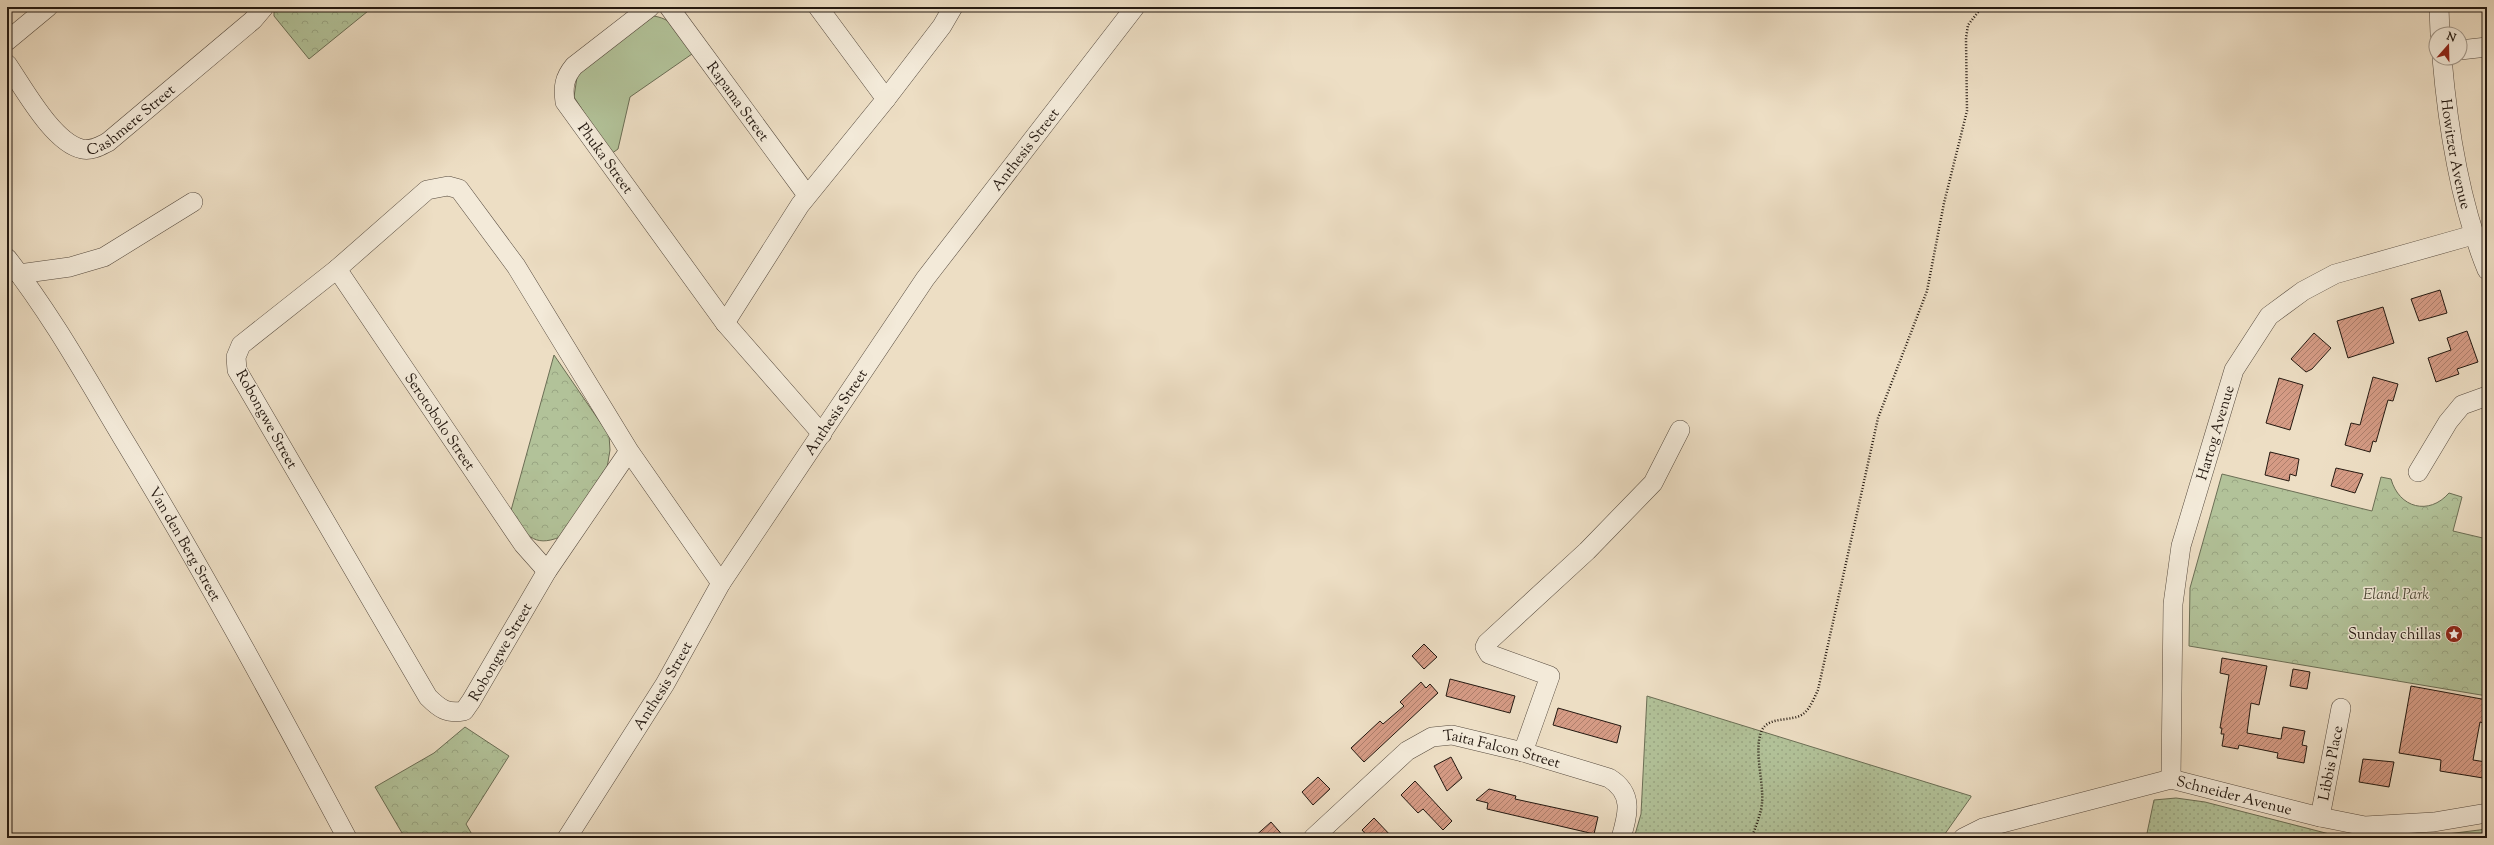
<svg xmlns="http://www.w3.org/2000/svg" width="2494" height="845" font-family="'Sorts Mill Goudy',serif">
	<style>
		.grass { fill: url(#grass-dots); stroke: #6b6e55 }
		.park { fill: url(#park-crowns); stroke: #6b6e55 }
		.garden { fill: #b2c299; stroke: #6b6e55 }
		.building { fill: url(#building-hatch); stroke: #241911 }
		.lines { fill: none; stroke-linecap: round; stroke-linejoin: round }
		.minor-casing { stroke: #564a3e; stroke-width: 20 }
		.path { stroke: #241911; stroke-width: 2.5; stroke-dasharray: 1 2; stroke-linecap: butt }
		.minor { stroke: #f3ead9; stroke-width: 19 }
		.labels { text-anchor: middle; stroke-width: 3; stroke-linejoin: round; paint-order: stroke }
		.street-label { font-size: 15px; fill: #241911; stroke: #f3ead9 }
		.park-label { font-size: 15px; font-style: italic; fill: #4f4c3a; stroke: #f3ead9 }
		.poi-label { font-size: 15px; fill: #241911; stroke: #f3ead9; text-anchor: end }
	</style>
	<defs>
		<pattern id="grass-dots" width="8" height="8" patternUnits="userSpaceOnUse"><rect width="8" height="8" fill="#b2c299"/><path d="M2 2h.1M6 6h.1" fill="none" stroke="#99a683" stroke-width="1.8" stroke-linecap="round"/></pattern>
		<pattern id="park-crowns" width="20" height="18" patternUnits="userSpaceOnUse"><rect width="20" height="18" fill="#b2c299"/><path d="M2 6a3 3 0 1 1 6 0M12 15a3 3 0 1 1 6 0" fill="none" stroke="#99a683"/></pattern>
		<pattern id="building-hatch" width="6" height="6" patternUnits="userSpaceOnUse"><rect width="6" height="6" fill="#d59b85"/><path d="M-1 1l2-2M0 6l6-6M5 7l2-2" fill="none" stroke="#ad7e6b"/></pattern>
	</defs>
	<rect width="100%" height="100%" fill="#eddec4"/>
	<filter id="stains"><feTurbulence type="fractalNoise" baseFrequency=".005" numOctaves="4"/><feColorMatrix values="0 0 0 0 .2 0 0 0 0 .09 0 0 0 0 .02 0 0 0 .5 -.17"/></filter>
	<radialGradient id="worn" r=".72"><stop offset=".6" stop-color="#630" stop-opacity="0"/><stop offset="1" stop-color="#630" stop-opacity=".3"/></radialGradient>
	<g class="grass">
		<polygon points="1647,696 1971,796 1971,797 1942,838 1634,838 1641,814"/>
		<polygon points="2176,798 2205,802 2345,838 2146,838 2154,800"/>
		<polygon points="2487,829 2487,838 2415,838"/>
	</g>
	<g class="park">
		<polygon points="274,7 373,7 309,59 274,16"/>
		<path d="M554,355L609,435L610,450L607,468L560,537C533,548 526,534 510,514Z"/>
		<path d="M2222,474L2372,511L2381,477L2391,479C2399,508 2429,516 2449,493L2462,497L2453,531L2487,539V696L2189,646L2190,588Z"/>
		<polygon points="465,727 509,756 466,824 474,838 405,838 375,787 434,753"/>
	</g>
	<path class="garden" d="M654,16C676,20 683,35 692,54L630,97L618,149L611,154L574,97L577,77L585,65Z"/>
	<g class="building">
		<polygon points="2440,290 2447,313 2419,321 2411,299"/>
		<polygon points="2383,307 2394,343 2348,358 2337,321"/>
		<polygon points="2467,331 2478,362 2457,369 2459,374 2436,382 2428,358 2451,350 2447,338"/>
		<polygon points="2314,333 2331,348 2312,369 2306,372 2291,359"/>
		<polygon points="2373,377 2398,384 2393,401 2388,400 2376,442 2373,441 2370,452 2345,445 2351,423 2360,425"/>
		<polygon points="2279,378 2303,385 2290,430 2266,423"/>
		<polygon points="2270,452 2299,459 2296,476 2290,474 2289,481 2265,475"/>
		<polygon points="2336,468 2363,474 2355,493 2331,486"/>
		<polygon points="1424,644 1437,657 1424,669 1412,656"/>
		<polygon points="2222,658 2267,666 2259,705 2251,703 2247,733 2281,739 2283,727 2305,731 2302,745 2307,746 2304,763 2277,758 2278,753 2239,745 2238,749 2222,746 2224,734 2221,734 2222,728 2220,728 2229,675 2220,673"/>
		<polygon points="2293,669 2310,672 2307,689 2290,686"/>
		<polygon points="1450,679 1515,696 1510,713 1446,696"/>
		<polygon points="1421,682 1426,688 1430,684 1438,693 1364,762 1351,748 1380,721 1383,724 1404,706 1400,702"/>
		<polygon points="2411,686 2487,700 2487,724 2480,722 2473,760 2486,762 2483,778 2440,771 2441,760 2399,753"/>
		<polygon points="1558,708 1621,726 1617,743 1553,725"/>
		<polygon points="1451,757 1462,778 1447,791 1434,766"/>
		<polygon points="2363,759 2394,762 2389,787 2359,782"/>
		<polygon points="1318,777 1330,789 1313,805 1302,792"/>
		<polygon points="1415,781 1452,821 1443,830 1423,809 1418,813 1401,795"/>
		<polygon points="1489,789 1516,796 1515,799 1598,817 1594,834 1487,809 1488,803 1476,800"/>
		<polygon points="1374,818 1393,838 1369,838 1362,830"/>
		<polygon points="1271,822 1285,838 1253,838"/>
	</g>
	<g class="lines">
		<defs>
			<g id="minor">
				<path id="s1" d="M650,7L574,66C564,78 563,87 565,102L725,323L822,434"/>
				<path id="s2" d="M669,7L807,195"/>
				<polyline points="818,7 886,99"/>
				<polyline points="2439,7 2440,34"/>
				<polyline points="7,41 48,7"/>
				<polyline points="2460,50 2487,47"/>
				<path id="s3" d="M2442,58C2448,129 2460,204 2487,270"/>
				<path id="s4" d="M7,64C23,87 53,143 82,149C92,151 100,146 108,142L253,20L264,7"/>
				<path id="s5" d="M7,258C51,314 86,377 122,437C202,568 275,703 347,838"/>
				<path id="s6" d="M337,269L523,544L547,571"/>
				<polyline points="19,274 70,267 104,257 193,202"/>
				<polyline points="725,323 800,205 886,99 942,26 953,7"/>
				<path d="M629,451L547,571L471,701L464,711C447,714 440,709 428,697L237,370L236,357L241,345L337,269L427,190L448,186L459,189L516,266L629,451L721,583"/>
				<polyline points="2418,472 2448,422 2462,405 2487,396"/>
				<polyline points="1523,752 1550,676 1489,654 1485,647 1487,643 1587,551 1653,483 1680,430"/>
				<path id="s7" d="M2171,779L2173,604L2181,546L2234,370L2269,316L2303,291L2335,274L2473,235"/>
				<path id="s8" d="M2320,817L2341,708"/>
				<path id="s9" d="M567,838L665,684L721,583L925,279L1135,7"/>
				<path id="s10" d="M1313,838L1407,751L1432,737L1452,735L1523,752L1609,778C1634,793 1628,814 1621,838"/>
				<path id="s11" d="M1963,838L1983,828L2171,779L2320,817L2365,826L2434,822L2487,813"/>
			</g>
		</defs>
		<use href="#minor" class="minor-casing"/>
		<path class="path" d="M1752,838C1755,827 1761,815 1762,803C1764,782 1753,749 1762,730C1769,716 1792,722 1803,714C1810,709 1814,698 1818,690L1878,418L1927,291L1944,203L1967,111L1966,38L1968,25L1982,7"/>
		<use href="#minor" class="minor"/>
	</g>
	<defs>
		<symbol id="sight-disc" viewBox="-11 -11 22 22"><circle r="9.5" fill="#8f2418" stroke="#f3ead9"/><path d="M0-6L1.8-2.2L6-1.7L2.9 1.2L3.7 5.4L0 3.3L-3.7 5.4L-2.9 1.2L-6-1.7L-1.8-2.2Z" fill="#fff"/></symbol>
	</defs>
	<g fill-rule="evenodd">
		<use href="#sight-disc" x="2444" y="624" width="20" height="20"/>
	</g>
	<g class="labels">
		<g class="street-label">
			<text dy="5" stroke="none"><textPath href="#s2" startOffset="117">Rapama Street</textPath></text>
			<text dy="5" stroke="none"><textPath href="#s4" startOffset="174">Cashmere Street</textPath></text>
			<text dy="5" stroke="none"><textPath href="#s9" startOffset="828">Anthesis Street</textPath></text>
			<text dy="5" stroke="none"><textPath href="#s3" startOffset="97">Howitzer Avenue</textPath></text>
			<text dy="5" stroke="none"><textPath href="#s1" startOffset="204">Phuka Street</textPath></text>
			<text dy="5" stroke="none"><textPath href="#s9" startOffset="504">Anthesis Street</textPath></text>
			<text transform="translate(267 419) rotate(61)" y="5">Robongwe Street</text>
			<text dy="5" stroke="none"><textPath href="#s6" startOffset="184">Serotobolo Street</textPath></text>
			<text dy="5" stroke="none"><textPath href="#s7" startOffset="352">Hartog Avenue</textPath></text>
			<text dy="5" stroke="none"><textPath href="#s5" startOffset="337">Van den Berg Street</textPath></text>
			<text transform="translate(500 652) rotate(-60)" y="5">Robongwe Street</text>
			<text dy="5" stroke="none"><textPath href="#s9" startOffset="180">Anthesis Street</textPath></text>
			<text dy="5" stroke="none"><textPath href="#s10" startOffset="228">Taita Falcon Street</textPath></text>
			<text dy="5" stroke="none"><textPath href="#s8" startOffset="55">Libbis Place</textPath></text>
			<text dy="5" stroke="none"><textPath href="#s11" startOffset="282">Schneider Avenue</textPath></text>
		</g>
		<g class="park-label">
			<text x="2396" y="599">Eland Park</text>
		</g>
		<g class="poi-label">
			<text x="2441" y="639">Sunday chillas</text>
		</g>
	</g>
	<rect width="2494" height="845" fill="none" stroke="#eddec4" stroke-width="24"/>
	<rect x="8" y="8" width="2478" height="829" fill="none" stroke="#241911" stroke-width="2"/>
	<rect x="12" y="12" width="2470" height="821" fill="none" stroke="#241911"/>
	<g transform="translate(2448 46) rotate(20)"><circle r="19" fill="#f3ead9" stroke="#a09689"/>
	<path d="M0-3L7 15L0 10L-7 15Z" fill="#8f2418"/>
	<text y="-6" font-size="11" font-weight="bold" text-anchor="middle" fill="#241911">N</text>
	</g>
	<rect width="100%" height="100%" filter="url(#stains)"/>
	<rect width="100%" height="100%" fill="url(#worn)"/>
</svg>
